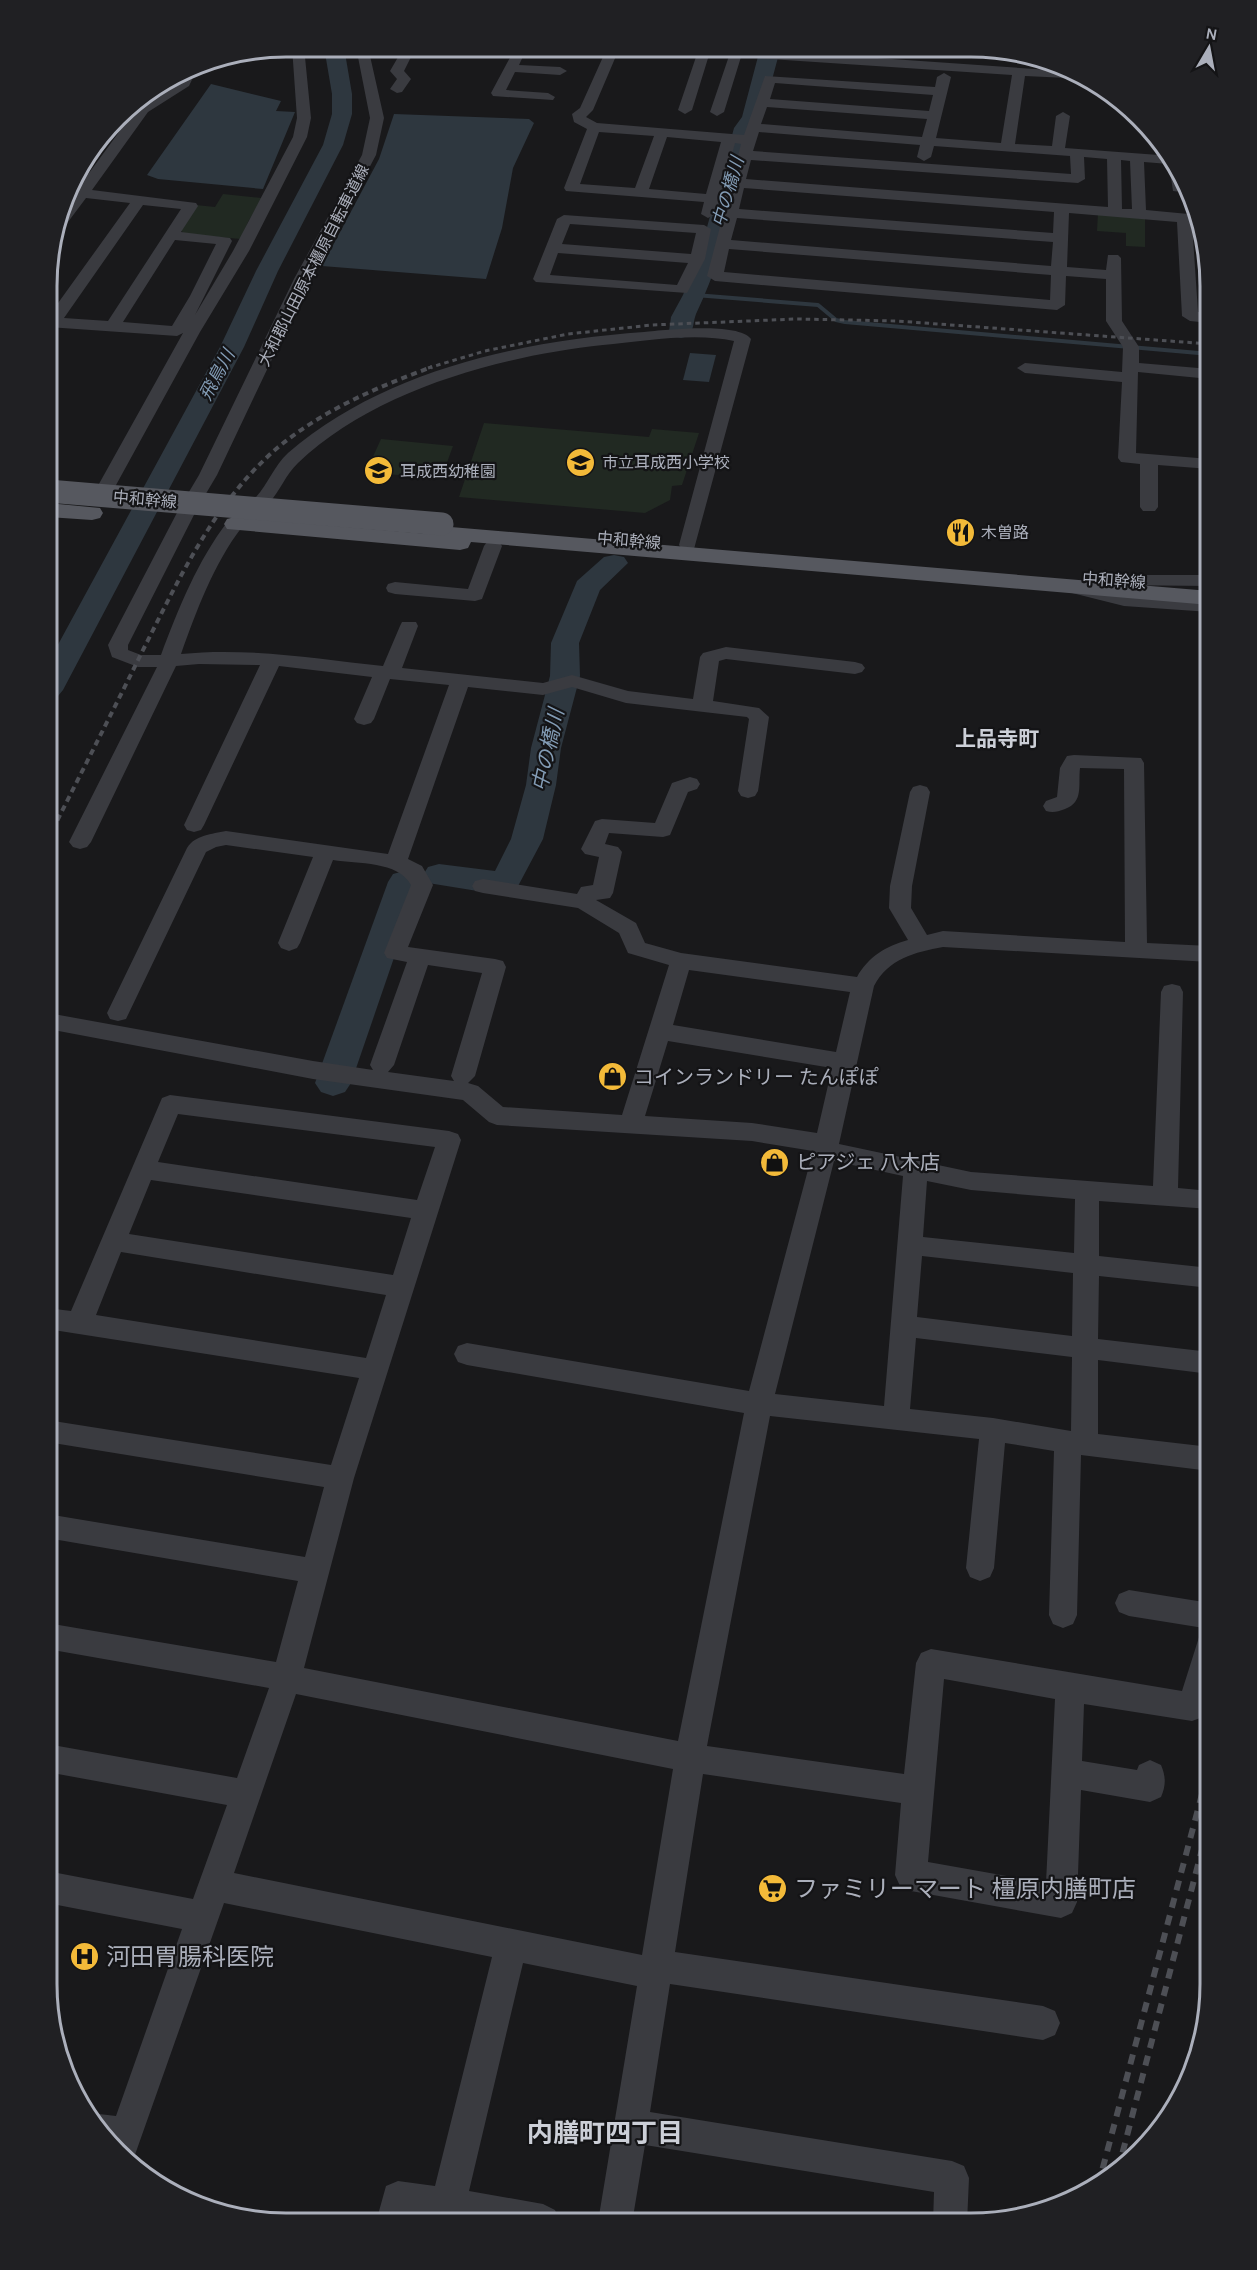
<svg xmlns="http://www.w3.org/2000/svg" width="1257" height="2270" font-family="Karla,'Noto Sans JP',sans-serif">
	<style>
		.green { fill: #212922 }
		.water { fill: #2e373f }
		.lines { fill: none; stroke-linecap: round; stroke-linejoin: round }
		.stream { stroke: #2e373f; stroke-width: 4 }
		.river { fill: #2e373f; fill-rule: evenodd }
		.minor { fill: #3a3b40; fill-rule: evenodd }
		.major { fill: #56585f; fill-rule: evenodd }
		.rail-far2 { stroke: #4d4f55; stroke-width: 3; stroke-dasharray: 4.5 4; stroke-linecap: butt }
		.rail-far1 { stroke: #4d4f55; stroke-width: 4; stroke-dasharray: 6 4.5; stroke-linecap: butt }
		.rail { stroke: #4d4f55; stroke-width: 6; stroke-dasharray: 10 8; stroke-linecap: butt }
		.major-bridge { stroke: #56585f; stroke-width: 23 }
		.labels { text-anchor: middle; stroke-width: 4.5; stroke-linejoin: round; paint-order: stroke }
		.far-street-label { font-size: 16px; fill: #abafbb; stroke: #141416 }
		.far-poi-label { font-size: 16px; fill: #abafbb; stroke: #141416; text-anchor: start }
		.far-water-label { font-size: 18px; font-style: italic; fill: #839cb5; stroke: #141416 }
		.poi-label { font-size: 20px; fill: #abafbb; stroke: #141416; text-anchor: start }
		.neighbourhood-label { font-size: 21px; font-weight: bold; fill: #cccfd7; stroke: #141416 }
		.water-label { font-size: 21px; font-style: italic; fill: #839cb5; stroke: #141416 }
		.near-poi-label { font-size: 24px; fill: #abafbb; stroke: #141416; text-anchor: start }
		.near-neighbourhood-label { font-size: 26px; font-weight: bold; fill: #cccfd7; stroke: #141416 }
		.rim { fill: none; stroke: #abafbb; stroke-width: 3 }
	</style>
	<rect width="100%" height="100%" fill="#19191b"/>
	<g class="green">
		<polygon points="223,194 262,198 248,222 241,239 184,234 181,230 196,205 215,207"/>
		<polygon points="1098,213 1145,216 1145,247 1126,246 1126,233 1097,231"/>
		<polygon points="484,423 649,437 652,429 699,433 682,485 672,486 670,500 645,513 459,497"/>
		<polygon points="381,439 453,446 441,479 366,472"/>
	</g>
	<g class="water">
		<polygon points="211,84 281,101 276,111 295,112 263,189 158,179 147,175"/>
		<polygon points="394,114 529,119 534,123 513,168 502,228 486,279 322,266 379,159"/>
		<polygon points="690,353 716,355 709,382 683,380"/>
	</g>
	<g class="lines">
		<polyline class="stream" points="695,295 818,305 836,320 845,322 1210,354"/>
		<g class="river">
			<polygon points="324,47 344,47 352,94 352,114 343,145 278,271 244,347 63,690 58,696 48,699 48,663 220,347 256,271 323,145 332,114 332,94"/>
			<path d="M760,49L780,50L762,117L754,128C738,192 724,255 696,314C693,322 694,329 689,336L681,338L673,336L669,331L671,317L683,295L703,242L734,128L742,117Z"/>
			<polygon points="614,555 624,557 628,563 600,590 579,643 580,676 561,748 556,785 543,839 517,888 490,893 428,883 423,875 428,867 439,864 495,871 511,839 526,785 531,748 550,676 551,643 577,581 604,557"/>
			<polygon points="404,871 415,874 420,882 351,1083 345,1092 333,1096 321,1092 315,1083 388,882 393,874"/>
		</g>
		<g class="minor">
			<path d="M292,47H304L311,118L307,137L249,251L200,332L110,496L119,497L122,501L119,505L93,504L90,500L183,333L177,336L48,327V317L130,203L86,198L62,230L56,231L62,210L138,106L179,80L185,70L200,63L189,86L148,112L92,190L196,203L198,206L181,232L230,238L232,241L195,315L233,251L293,137L297,118ZM143,205L181,209L108,321L64,318ZM175,240L216,244L190,296L172,326L123,322Z"/>
			<path d="M356,47H368L384,118L376,155L310,279L217,475L198,507L128,645V650L141,655H161C178,609 198,560 228,521C236,512 248,506 256,497C268,484 274,466 288,453C384,370 521,341 644,332C666,330 738,322 751,339L694,549H682L679,545L734,341C696,332 642,341 603,345C501,356 374,390 298,463C286,474 280,491 269,503C261,513 250,518 242,527C214,563 196,612 181,654C248,647 317,659 383,666L400,626L402,622H416L418,626L402,668L543,683L572,675L628,691L693,699L700,657L703,653L726,647L855,662L862,664L865,668L862,672L855,674L726,659L719,661L713,701L759,708L769,717L758,791L755,796L748,798L741,796L738,791L749,719L747,717L626,703L572,687L543,695L468,687L408,859L422,866L433,885L408,947L495,959L503,961L506,967L475,1076L468,1083L478,1086L503,1107L622,1115L669,965L628,953L619,933L578,908L483,893L475,891L472,886L475,881L483,879L577,894L581,887L593,885L599,857L585,854L581,849L595,821L602,819L655,823L672,783L690,777L697,779L700,784L697,789L688,792L670,835L663,837L609,833L605,844L618,847L622,852L613,893L610,898L596,900L636,923L645,943L681,953L857,977C868,957 886,946 908,940L889,908L890,886L910,792L913,787L920,785L927,787L930,792L912,886L911,908L927,935L943,931L1125,942L1124,769L1080,768C1078,785 1084,802 1065,809C1057,812 1053,813 1046,811L1043,806L1046,801L1057,797L1060,768L1067,756L1074,755L1141,758L1144,763L1147,943L1210,946V962L943,947C915,952 888,959 874,986L839,1144L971,1172L1153,1186L1161,992L1164,986L1172,984L1180,986L1183,992L1178,1188L1210,1191V1209L1099,1201V1256L1210,1268V1288L1099,1276L1098,1339L1210,1352V1374L1098,1360V1434L1210,1447V1471L1081,1455L1077,1615L1073,1624L1063,1628L1053,1624L1049,1615L1054,1451L1005,1443L994,1568L990,1577L980,1581L970,1577L966,1568L979,1439L770,1416L707,1746L904,1774L916,1663L921,1653L931,1649L1182,1691L1200,1634L1210,1630V1696L1203,1717L1192,1721L1084,1704L1082,1761L1137,1770L1139,1765L1150,1760L1161,1765C1166,1777 1166,1785 1161,1797L1150,1802L1081,1790L1077,1902L1072,1913L1061,1918L911,1891L900,1886L895,1875L901,1803L703,1774L675,1952L1043,2006L1055,2011L1060,2023L1055,2035L1043,2040L670,1984L650,2112L952,2161L964,2166L969,2178L967,2223H933L934,2192L645,2145L632,2223L598,2222L637,1986L523,1963L469,2191L543,2204L555,2210L560,2222H445L411,2217V2222H376L386,2186L398,2181L435,2186L492,1957L224,1903L131,2166L88,2119L99,2114L116,2116L182,1929L47,1903V1871L193,1899L227,1805L47,1772V1744L237,1778L269,1688L47,1649V1623L276,1662L298,1581L47,1538V1514L305,1557L324,1487L47,1442V1420L331,1465L359,1378L47,1329V1308L71,1311L162,1098L170,1095L449,1131L458,1134L461,1140L354,1478L304,1668L678,1741L744,1413L467,1365L458,1362L454,1354L458,1346L467,1343L749,1391L813,1151L752,1141L497,1125L489,1122L463,1100L313,1079L48,1029V1013L313,1061L373,1070L370,1065L407,962L387,958L384,953L411,885C398,861 358,864 333,860L300,943L297,948L289,951L281,948L278,943L313,857L226,845L216,847L206,852L126,1019L118,1021L110,1019L107,1013L187,848C195,835 212,834 226,831L388,854L449,685L390,679L374,719L371,723L364,725L357,723L354,719L372,677L279,666L204,825L201,830L194,832L187,830L184,825L260,665L199,664L176,666L91,842L87,847L80,849L73,847L69,842L157,667H138L112,657L108,645L180,507L199,475L294,279L362,155L370,118ZM428,965L482,973L451,1076L454,1081L388,1072L394,1065ZM689,970L850,992L836,1052L673,1025ZM668,1041L832,1068L817,1133L752,1123L645,1116ZM178,1114L435,1147L417,1200L158,1162ZM834,1161L903,1176L884,1406L775,1394ZM151,1180L411,1218L393,1275L129,1234ZM927,1181L971,1190L1075,1199L1074,1253L923,1237ZM121,1252L386,1295L366,1358L96,1315ZM922,1256L1073,1273L1072,1336L917,1317ZM916,1338L1072,1357L1071,1431L993,1418L910,1409ZM944,1679L1055,1699L1046,1883L928,1862ZM296,1694L673,1769L642,1955L234,1873Z"/>
			<polygon points="373,47 416,47 404,71 411,79 402,92 397,93 390,89 397,79 390,71 401,52 379,51"/>
			<polygon points="515,48 527,48 519,65 560,67 567,71 560,75 515,72 506,90 548,93 555,97 553,100 493,96 491,93"/>
			<path d="M607,48L619,49L593,110L586,117L597,123L744,135L765,76L935,87L937,77L944,73L951,77L936,138L1001,143L1012,75L741,57L724,112L717,116L710,112L729,56L709,55L692,110L685,114L678,110L697,54L679,52L678,49H747L1078,72L1089,79L1025,76L1015,144L1052,146L1056,116L1063,112L1070,116L1065,148L1172,156L1190,193L1173,191L1169,164L1144,162L1146,210L1199,215L1200,223H1192L1198,312L1210,313V323L1190,321L1182,316L1177,222L1069,213L1067,267L1106,270L1108,255H1118L1121,258L1122,321L1139,347V363L1210,369V379L1138,372L1136,453L1210,459V469L1158,465V507L1155,511H1143L1140,507V464L1121,462L1118,458L1122,382L1025,373L1017,368L1025,363L1122,372L1123,347L1106,321V279L1066,276L1065,305L1057,310L715,281L707,276L726,204L718,203L715,214L708,218L701,214L704,202L566,191L564,188L587,129L574,122L572,114L580,108ZM775,83L933,95L929,111L770,99ZM767,107L927,119L922,137L761,124ZM599,132L654,136L635,188L580,184ZM759,132L920,145L917,157L924,161L931,157L934,146L1070,156L1071,174L753,151ZM667,137L721,142L706,194L649,189ZM735,143L741,144L728,195H721ZM1084,157L1107,159L1108,207L746,179L751,160L1078,183L1085,179ZM1121,160L1130,161L1132,209H1122ZM744,188L1054,212L1053,233L739,209ZM737,218L1053,242L1051,266L731,240ZM729,249L1051,275L1050,300L724,272Z"/>
			<polygon points="1116,97 1126,104 1124,107 1114,107 1112,104"/>
			<path d="M564,215L704,225L711,229L705,259L687,293L536,282L533,279L557,219ZM570,224L696,233L691,254L562,244ZM558,253L688,263L677,285L550,275Z"/>
			<polygon points="493,541 499,542 502,546 482,599 475,601 395,594 388,592 386,588 388,584 395,582 468,589 484,546 487,542"/>
			<polygon points="1118,575 1210,575 1210,586 1112,585 1109,581 1112,577"/>
			<polygon points="1079,583 1124,594 1210,601 1210,612 1124,606 1072,593 1070,589 1072,585"/>
			<polygon points="1129,1590 1210,1603 1210,1629 1129,1616 1119,1612 1115,1603 1119,1594"/>
		</g>
		<g class="major">
			<polygon points="48,503 100,508 103,513 100,518 92,520 48,517"/>
			<polygon points="235,517 428,534 431,528 439,526 1210,591 1210,605 471,542 468,548 460,550 227,529 224,524 227,519"/>
		</g>
		<polyline class="rail-far2" points="428,368 485,351 568,334 652,325 796,319 897,321 1210,344"/>
		<path class="rail-far1" d="M48,839C79,777 111,715 142,652C179,579 213,504 276,449C321,411 377,387 432,367"/>
		<g class="rail">
			<polyline points="1118,2170 1210,1819"/>
			<polyline points="1098,2186 1210,1764"/>
		</g>
		<polyline class="major-bridge" points="48,491 442,524"/>
	</g>
	<defs>
		<symbol id="school-disc" viewBox="-11 -11 22 22"><circle r="9.5" fill="#f3ba39" stroke="#141416"/><path d="M0-5L7-2L0 1L-7-2ZM-4 1L0 2.5L4 1V4Q0 6-4 4Z" fill="#111"/></symbol>
		<symbol id="restaurant-disc" viewBox="-11 -11 22 22"><circle r="9.5" fill="#f3ba39" stroke="#141416"/><path d="M-5-6h1v4h1v-4h1v4h1v-4h1v5L-1.5 .5V6h-2V.5L-5-1ZM5-6V6H3V1.5H1.5Q1.5-4 5-6Z" fill="#111"/></symbol>
		<symbol id="shop-disc" viewBox="-11 -11 22 22"><circle r="9.5" fill="#f3ba39" stroke="#141416"/><path d="M-5-2.5h2.3a2.7 3.5 0 0 1 5.4 0H5L5.5 6h-11ZM-1.5-2.5h3a1.5 2.3 0 0 0-3 0Z" fill="#111"/></symbol>
		<symbol id="supermarket-disc" viewBox="-11 -11 22 22"><circle r="9.5" fill="#f3ba39" stroke="#141416"/><path d="M-6-5.5h2.5l.6 2H6L4.5 2H-2.5L-4.4-4H-6ZM-1.5 3.2a1.3 1.3 0 1 0 .1 0ZM3 3.2a1.3 1.3 0 1 0 .1 0Z" fill="#111"/></symbol>
		<symbol id="hospital-disc" viewBox="-11 -11 22 22"><circle r="9.5" fill="#f3ba39" stroke="#141416"/><path d="M-5-5h3v3.5h4V-5h3V5h-3V1.5h-4V5h-3Z" fill="#111"/></symbol>
	</defs>
	<g fill-rule="evenodd">
		<use href="#school-disc" x="564" y="446" width="33" height="33"/>
		<use href="#school-disc" x="362" y="454" width="33" height="33"/>
		<use href="#restaurant-disc" x="944" y="516" width="33" height="33"/>
		<use href="#shop-disc" x="596" y="1060" width="33" height="33"/>
		<use href="#shop-disc" x="758" y="1146" width="33" height="33"/>
		<use href="#supermarket-disc" x="756" y="1872" width="33" height="33"/>
		<use href="#hospital-disc" x="68" y="1940" width="33" height="33"/>
	</g>
	<g class="labels">
		<g class="far-street-label">
			<text transform="translate(313 265) rotate(-63)" y="6">大和郡山田原本橿原自転車道線</text>
			<text transform="translate(145 499) rotate(5)" y="6">中和幹線</text>
			<text transform="translate(629 540) rotate(5)" y="6">中和幹線</text>
			<text transform="translate(1114 580) rotate(4)" y="6">中和幹線</text>
		</g>
		<g class="far-poi-label">
			<text x="602" y="468">市立耳成西小学校</text>
			<text x="400" y="477">耳成西幼稚園</text>
			<text x="981" y="538">木曽路</text>
		</g>
		<g class="far-water-label">
			<text transform="translate(728 192) rotate(-74)" y="6">中の橋川</text>
			<text transform="translate(217 375) rotate(-62)" y="6">飛鳥川</text>
		</g>
		<g class="poi-label">
			<text x="634" y="1084">コインランドリー たんぽぽ</text>
			<text x="796" y="1169">ピアジェ 八木店</text>
		</g>
		<g class="neighbourhood-label">
			<text x="997" y="746">上品寺町</text>
		</g>
		<g class="water-label">
			<text transform="translate(548 750) rotate(-78)" y="7">中の橋川</text>
		</g>
		<g class="near-poi-label">
			<text x="794" y="1897">ファミリーマート 橿原内膳町店</text>
			<text x="106" y="1965">河田胃腸科医院</text>
		</g>
		<g class="near-neighbourhood-label">
			<text x="605" y="2142">内膳町四丁目</text>
		</g>
	</g>
	<path d="M0 0H1257V2270H0ZM286 57H971A229 229 0 0 1 1200 286V1984A229 229 0 0 1 971 2213H286A229 229 0 0 1 57 1984V286A229 229 0 0 1 286 57Z" fill="#202023" fill-rule="evenodd"/>
	<path class="rim" d="M286 57H971A229 229 0 0 1 1200 286V1984A229 229 0 0 1 971 2213H286A229 229 0 0 1 57 1984V286A229 229 0 0 1 286 57Z"/>
	<g transform="translate(1209 48) rotate(10)" stroke="#141416" stroke-width="4.5" paint-order="stroke">
	<path d="M0-4.5L10 22L0 15L-10 22Z" fill="#abafbb"/>
	<text y="-9" font-size="16" font-weight="bold" text-anchor="middle" fill="#abafbb">N</text>
	</g>
</svg>
